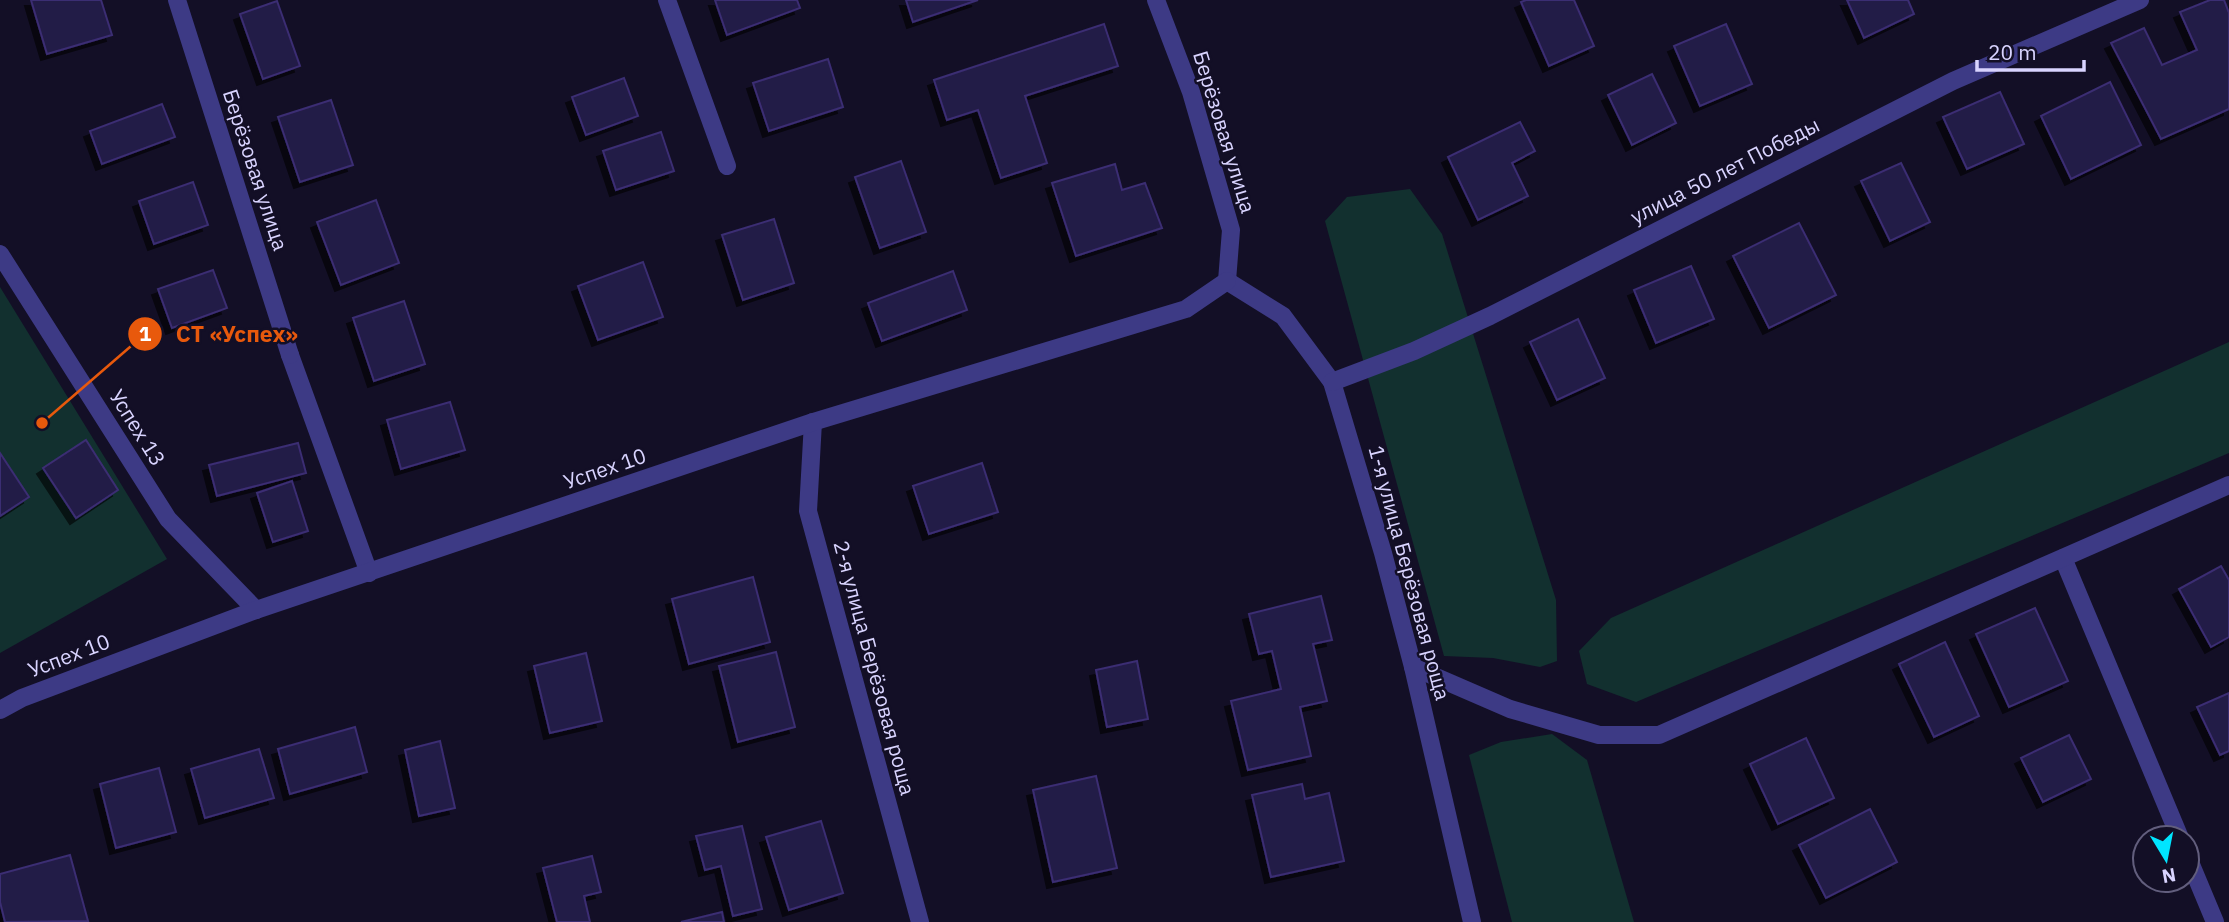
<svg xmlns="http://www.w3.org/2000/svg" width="2229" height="922" font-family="'IBM Plex Sans',sans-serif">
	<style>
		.green { fill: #12302f }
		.building { fill: #241b47; stroke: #3b2d73; stroke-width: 2; filter: url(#shadow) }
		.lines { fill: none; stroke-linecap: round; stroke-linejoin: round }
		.service { stroke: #3d3a85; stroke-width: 18 }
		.minor { stroke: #3d3a85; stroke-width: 18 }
		.labels { text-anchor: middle; stroke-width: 5; stroke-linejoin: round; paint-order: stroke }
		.street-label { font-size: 21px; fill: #d9d4ff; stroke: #130f26 }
		.leader { fill: none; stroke: #e8590c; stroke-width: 2.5 }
		.callout-dot { fill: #e8590c; stroke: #130f26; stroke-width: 2.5 }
		.mark-label { font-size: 21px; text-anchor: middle; font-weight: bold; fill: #fff }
		.callout-label { font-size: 23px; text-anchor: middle; font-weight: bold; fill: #e8590c; stroke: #130f26; stroke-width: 5; stroke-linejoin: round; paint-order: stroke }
	</style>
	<defs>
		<filter id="shadow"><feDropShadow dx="-6" dy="6" stdDeviation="0" flood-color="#0009"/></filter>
	</defs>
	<rect width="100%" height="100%" fill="#130f26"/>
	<g class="green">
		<polygon points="1410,189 1442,234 1556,600 1557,661 1540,667 1493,658 1444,656 1325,221 1347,197"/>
		<polygon points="0,287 167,559 0,653"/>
		<polygon points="2229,342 2229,453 1636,702 1587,684 1579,651 1611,618"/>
		<polygon points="1552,734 1587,760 1634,922 1512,922 1469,755 1501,742"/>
	</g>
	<g class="building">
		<polygon points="31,0 101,0 112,35 47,54"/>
		<polygon points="715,0 797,0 800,8 727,35"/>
		<polygon points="906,0 978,0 913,22"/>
		<polygon points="1526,0 1574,0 1594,46 1549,66 1521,2"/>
		<polygon points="1847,0 1908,0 1914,14 1864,38"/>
		<polygon points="2210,0 2224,0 2229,13 2229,109 2161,139 2111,43 2144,28 2162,65 2197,50 2180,12"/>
		<polygon points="277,1 300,66 263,79 240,14"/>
		<polygon points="1104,24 1118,66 1025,96 1047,163 1001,178 978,110 947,120 934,80"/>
		<polygon points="1726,24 1752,84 1700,106 1674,46"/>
		<polygon points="828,59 843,107 769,131 753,83"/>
		<polygon points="1652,74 1676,123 1632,145 1608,95"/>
		<polygon points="624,78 638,116 586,135 572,97"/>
		<polygon points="2110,82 2141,145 2071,179 2041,116"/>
		<polygon points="2000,92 2024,144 1967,169 1943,117"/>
		<polygon points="331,100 353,165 300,182 278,117"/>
		<polygon points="162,104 175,137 102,164 90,131"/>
		<polygon points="1520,122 1535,151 1512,163 1528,196 1478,220 1448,157"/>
		<polygon points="661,132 674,171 616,190 603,151"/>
		<polygon points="901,161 926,232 880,248 855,177"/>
		<polygon points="1901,163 1930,222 1890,241 1861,181"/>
		<polygon points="1115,164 1122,190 1145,183 1162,228 1076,256 1052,183"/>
		<polygon points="193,182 208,225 154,244 139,201"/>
		<polygon points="376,200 399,263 341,285 317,222"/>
		<polygon points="774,219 794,283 743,300 722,235"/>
		<polygon points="1799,223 1836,295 1769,328 1733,256"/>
		<polygon points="643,262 663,317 598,340 578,286"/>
		<polygon points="1691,266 1714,319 1656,343 1634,290"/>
		<polygon points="213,270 227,308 172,328 158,289"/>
		<polygon points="953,271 967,310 882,341 868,303"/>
		<polygon points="404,301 425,364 374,381 353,318"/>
		<polygon points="1578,319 1605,378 1557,400 1530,342"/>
		<polygon points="450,402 465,450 401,469 387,420"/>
		<polygon points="86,440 118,490 76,518 43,468"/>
		<polygon points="298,443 306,473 217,496 209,465"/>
		<polygon points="0,453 29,497 0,516"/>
		<polygon points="982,463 998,512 929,534 913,486"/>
		<polygon points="292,481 308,531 273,542 257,493"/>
		<polygon points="2221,566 2229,580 2229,637 2211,647 2179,589"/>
		<polygon points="753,577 770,642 689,664 672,599"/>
		<polygon points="1321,596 1332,640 1313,644 1327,701 1300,707 1311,756 1248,770 1231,701 1281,689 1272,651 1259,654 1249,614"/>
		<polygon points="2035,608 2068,681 2009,707 1976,634"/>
		<polygon points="1945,642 1979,716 1934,737 1899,664"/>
		<polygon points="776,652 795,727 738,742 719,666"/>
		<polygon points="586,653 602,721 550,733 534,666"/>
		<polygon points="1137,661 1148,719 1107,727 1096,670"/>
		<polygon points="2229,693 2229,751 2220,755 2197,707"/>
		<polygon points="355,727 367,772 290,794 278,749"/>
		<polygon points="2069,735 2091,779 2043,802 2021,758"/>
		<polygon points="1806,738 1834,798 1778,824 1750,764"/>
		<polygon points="440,741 455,808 419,816 405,750"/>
		<polygon points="259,749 274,798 205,818 191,769"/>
		<polygon points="159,768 176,832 116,848 100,784"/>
		<polygon points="1096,776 1117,868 1053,882 1033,790"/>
		<polygon points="1302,784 1305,799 1329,793 1344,861 1271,877 1252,795"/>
		<polygon points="1870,809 1897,862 1826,898 1799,845"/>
		<polygon points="821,821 843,893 789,910 766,837"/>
		<polygon points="742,826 762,909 733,916 721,866 705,870 696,836"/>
		<polygon points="70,855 88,921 5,922 0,902 0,874"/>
		<polygon points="592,856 601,892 584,896 590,922 557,922 543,868"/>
		<polygon points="722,912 724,922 681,922"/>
	</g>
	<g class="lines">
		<g class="service">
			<polyline points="290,355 369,573"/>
			<polyline points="2063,558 2180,838"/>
			<polyline points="1413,667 1510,709 1599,735 1659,735 2229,485"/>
			<polyline points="2187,855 2215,922"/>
		</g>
		<g class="minor">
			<polyline points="177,0 290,355"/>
			<polyline points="667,0 727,166"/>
			<polyline points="1156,0 1191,92 1231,230 1227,281"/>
			<polyline points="0,254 168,519 256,610"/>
			<polyline points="1227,281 1283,316 1332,382 1383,553 1413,667 1472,922"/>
			<polyline points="1332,382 1414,351 1490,316 1953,81 2140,0"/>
			<polyline points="813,422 808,511 920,922"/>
			<polyline points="0,710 22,698 256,610 813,422 1186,309 1227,281"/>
		</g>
	</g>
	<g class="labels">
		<g class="street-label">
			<text transform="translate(1224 132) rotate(73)" y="7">Берёзовая улица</text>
			<text transform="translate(255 170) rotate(72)" y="7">Берёзовая улица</text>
			<text transform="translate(1725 171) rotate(-27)" y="7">улица 50 лет Победы</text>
			<text transform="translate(137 428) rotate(58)" y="7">Успех 13</text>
			<text transform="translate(605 469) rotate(-19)" y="7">Успех 10</text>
			<text transform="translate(1409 573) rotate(75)" y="7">1-я улица Берёзовая роща</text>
			<text transform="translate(69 656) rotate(-21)" y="7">Успех 10</text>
			<text transform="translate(874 668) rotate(75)" y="7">2-я улица Берёзовая роща</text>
		</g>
	</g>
	<path class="leader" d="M42 423L145 334"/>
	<g class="callout-dot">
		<circle cx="42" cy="423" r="7"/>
		<circle cx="145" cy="334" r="18"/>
	</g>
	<g class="mark-label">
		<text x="145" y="341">1</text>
	</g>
	<g class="callout-label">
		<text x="237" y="342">СТ «Успех»</text>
	</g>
	<g transform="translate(2166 859) rotate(170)"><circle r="33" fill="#130f26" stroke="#625e7d" stroke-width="2"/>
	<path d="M0-5L12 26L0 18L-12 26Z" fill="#00e5ff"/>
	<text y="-10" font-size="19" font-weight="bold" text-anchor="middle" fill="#d9d4ff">N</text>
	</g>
	<path d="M1977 60v10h107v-10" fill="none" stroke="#d9d4ff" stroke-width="3.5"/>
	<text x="1988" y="60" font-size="21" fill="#d9d4ff" stroke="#130f26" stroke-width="5" paint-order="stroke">20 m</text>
</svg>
